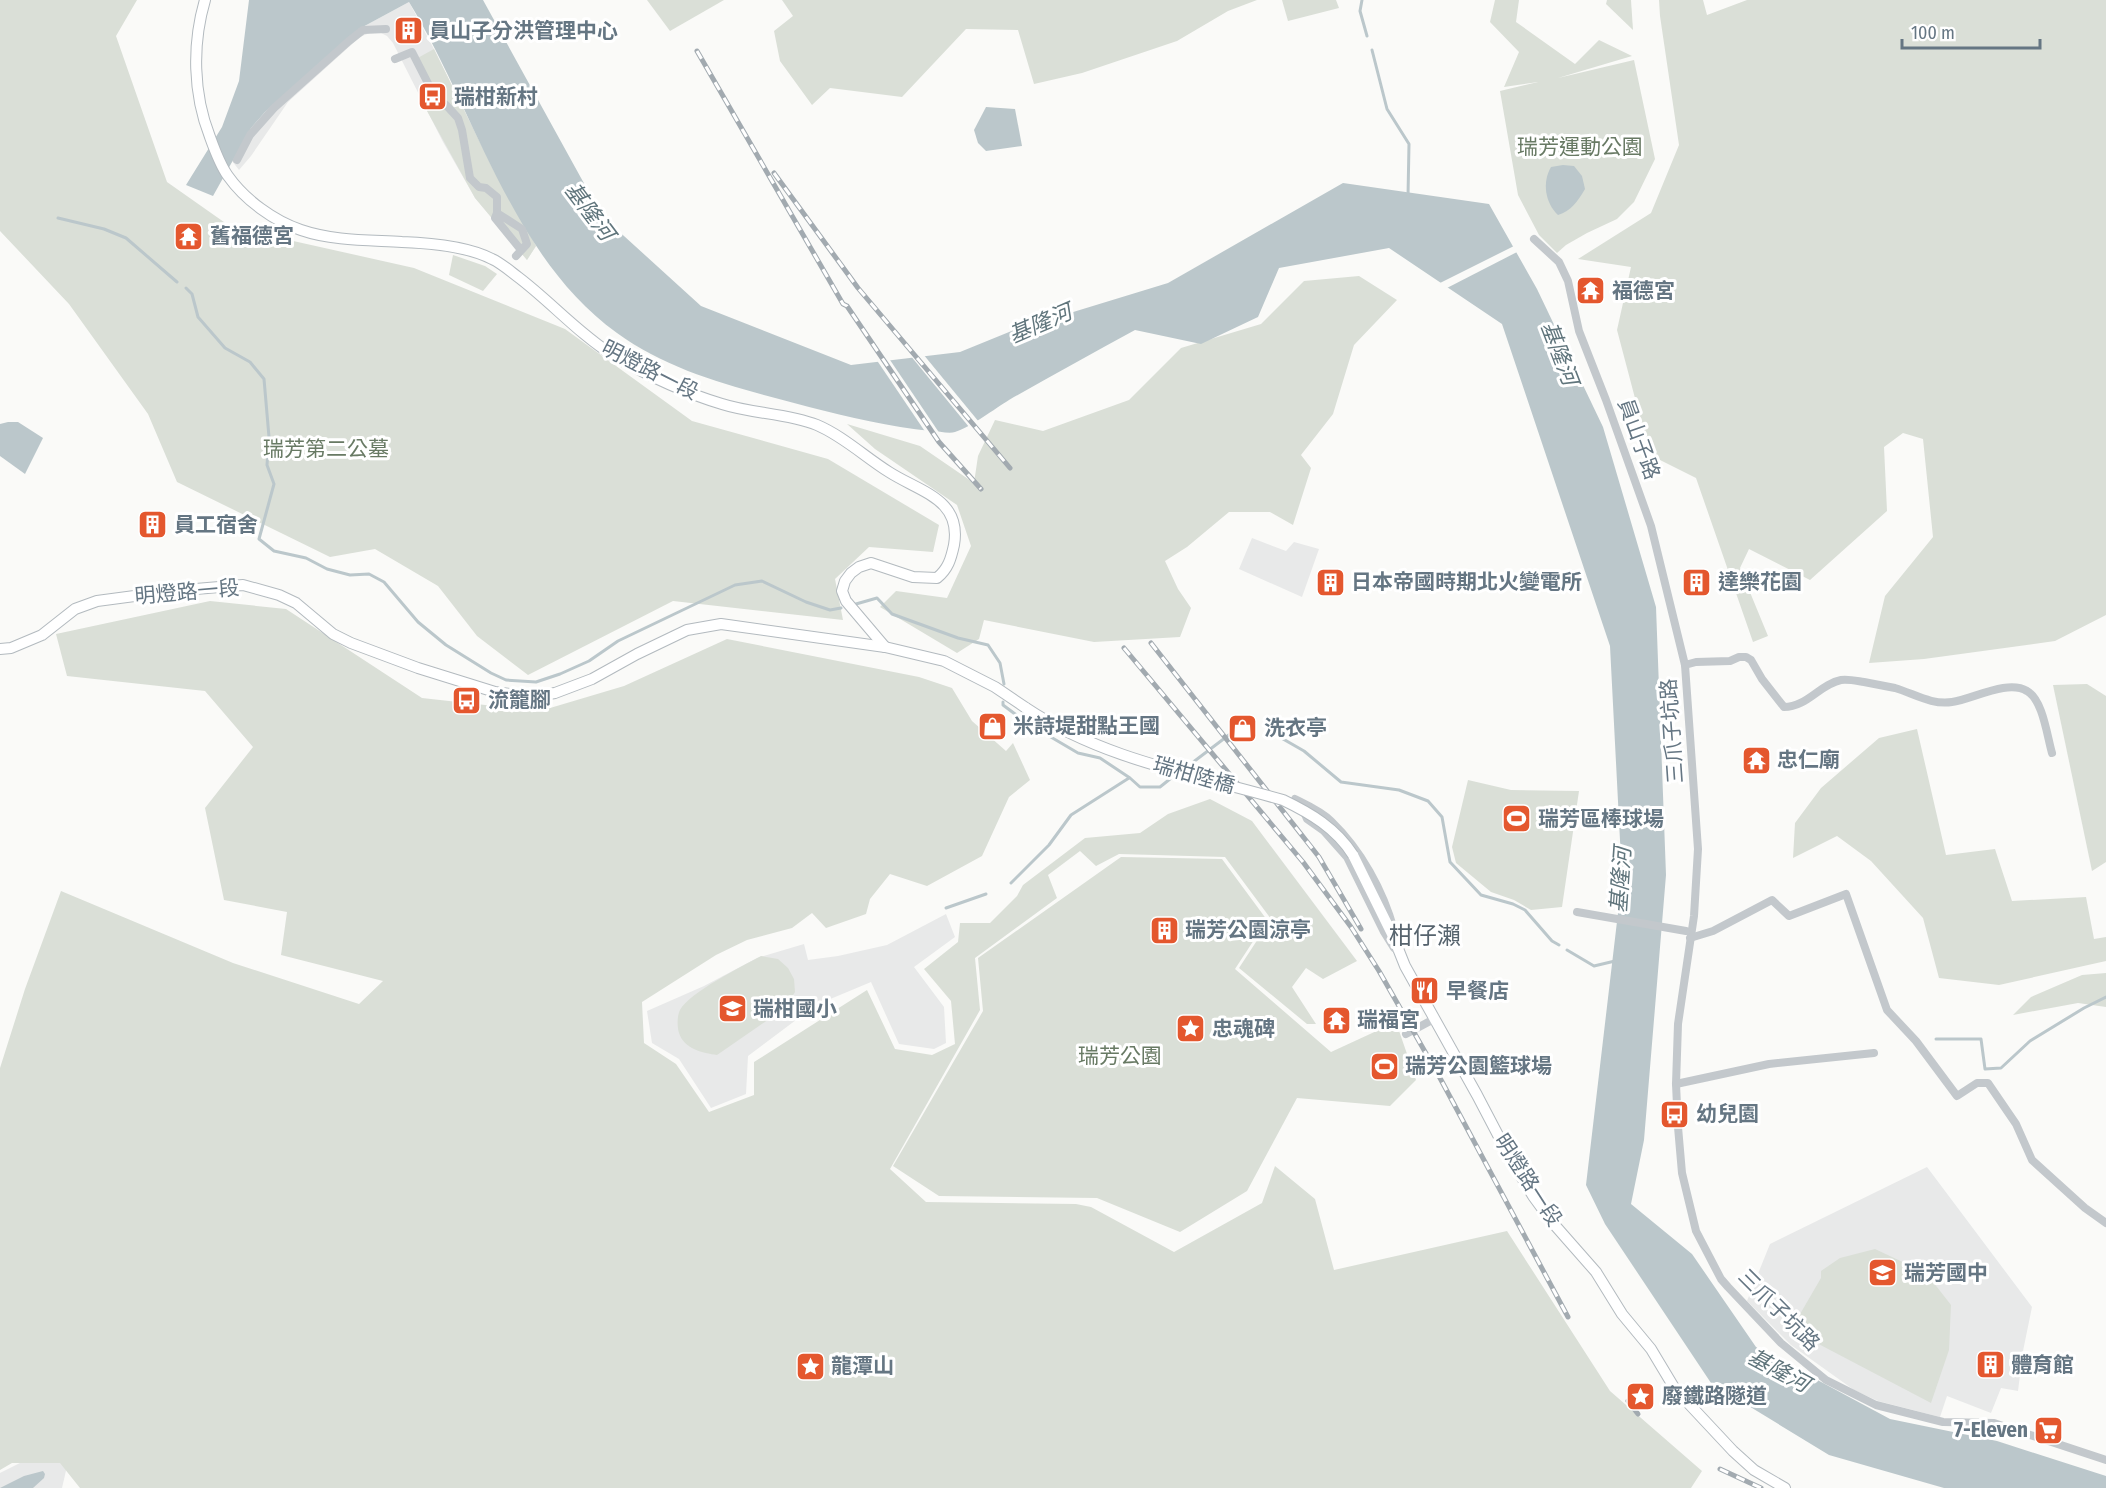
<svg xmlns="http://www.w3.org/2000/svg" width="2106" height="1488" font-family="'Fira Sans Condensed','Noto Sans TC',sans-serif">
	<style>
		.built { fill: #e8e9e9 }
		.green { fill: #dadfd7 }
		.water { fill: #bbc7cb }
		.pier { fill: #fafaf8 }
		.lines { fill: none; stroke-linecap: round; stroke-linejoin: round }
		.stream { stroke: #bbc7cb; stroke-width: 3 }
		.secondary-casing { stroke: #b3babf; stroke-width: 12 }
		.street { stroke: #c3c8cc; stroke-width: 8 }
		.secondary { stroke: #fff; stroke-width: 10 }
		.rail-casing { stroke: #a2aab0; stroke-width: 5 }
		.rail { stroke: #fff; stroke-width: 3; stroke-dasharray: 9; stroke-linecap: butt }
		.secondary-bridge-casing { stroke: #b3babf; stroke-width: 12; stroke-linecap: butt }
		.secondary-bridge { stroke: #fff; stroke-width: 10 }
		.labels { text-anchor: middle; stroke-width: 6; stroke-linejoin: round; paint-order: stroke }
		.poi-label { font-size: 21px; font-weight: bold; fill: #657683; stroke: #fff; text-anchor: start }
		.park-label { font-size: 21px; fill: #687a64; stroke: #fff }
		.street-label { font-size: 21px; fill: #657683; stroke: #fff }
		.water-label { font-size: 22px; font-style: italic; fill: #60757c; stroke: #fff }
		.quarter-label { font-size: 24px; fill: #57646e; stroke: #fff }
	</style>
	<rect width="100%" height="100%" fill="#fafaf8"/>
	<g class="built">
		<polygon points="409,2 434,49 494,171 536,246 527,260 475,198 443,142 393,43 387,36 379,32 372,32 360,37 288,102 251,156 239,170 232,161 251,128 265,112 359,29"/>
		<polygon points="1252,538 1286,551 1294,542 1319,549 1302,597 1239,569"/>
		<polygon points="946,914 955,937 914,967 944,1007 946,1043 934,1049 899,1044 871,982 816,1005 748,1056 746,1094 711,1108 679,1059 652,1043 647,1011 704,986 757,958 804,944 808,960 838,956 887,945"/>
		<polygon points="1927,1167 2032,1307 2023,1351 2018,1391 2001,1388 1991,1413 1947,1396 1940,1417 1878,1401 1854,1390 1791,1345 1747,1301 1770,1244"/>
		<polygon points="74,1436 62,1488 0,1488 0,1473"/>
	</g>
	<g class="green">
		<polygon points="0,0 137,0 116,36 167,182 231,227 414,268 565,329 692,421 828,459 939,525 933,552 869,547 835,579 843,620 673,601 528,675 477,636 438,586 375,549 330,557 177,482 148,414 69,304 0,231"/>
		<polygon points="647,0 724,0 670,31"/>
		<polygon points="782,0 1257,0 1228,11 1177,41 1082,73 1034,84 1018,30 966,29 902,97 830,88 812,105 780,61 774,31 793,16"/>
		<polygon points="1282,0 1336,0 1339,8 1288,21"/>
		<polygon points="1495,0 1519,0 1516,22 1575,64 1599,40 1632,56 1558,78 1634,60 1655,159 1634,202 1617,219 1587,233 1566,245 1557,253 1539,235 1518,195 1500,91 1538,82 1504,87 1519,52 1490,22"/>
		<polygon points="1607,0 1631,0 1633,30 1606,4"/>
		<polygon points="1659,0 1703,0 1707,15 1747,0 2106,0 2106,615 2055,641 1924,659 1869,663 1885,596 1933,537 1923,439 1903,433 1884,447 1887,511 1810,580 1749,549 1740,568 1768,636 1753,642 1696,478 1650,455 1617,330 1631,267 1578,259 1651,213 1679,145 1660,16"/>
		<polygon points="434,49 494,171 536,246 527,260 475,198 427,111 434,100 414,60"/>
		<polygon points="453,255 485,266 497,274 483,291 449,275"/>
		<polygon points="1359,276 1397,300 1354,345 1333,414 1301,455 1311,468 1293,525 1270,512 1229,512 1187,547 1165,561 1178,589 1191,608 1180,637 1094,642 984,620 979,639 957,653 880,607 896,591 947,598 971,546 957,505 875,449 847,424 920,446 974,483 978,456 995,420 1043,431 1129,400 1181,348 1261,324 1304,281"/>
		<polygon points="210,601 286,609 422,698 540,711 624,686 727,639 919,677 952,688 972,721 1006,751 1013,743 1030,780 1009,797 982,856 927,886 890,874 870,899 866,914 826,928 812,913 792,928 747,940 716,955 642,1002 644,1043 676,1064 709,1112 754,1095 754,1062 867,990 895,1049 932,1055 955,1044 951,1001 924,969 958,942 960,923 990,923 1017,896 1023,885 1085,838 1140,833 1168,814 1210,799 1252,821 1357,961 1323,979 1306,968 1292,987 1316,1024 1307,1024 1239,968 1271,919 1225,857 1119,854 1096,866 1080,851 1048,875 1057,898 975,958 980,1010 890,1169 926,1202 1076,1204 1091,1207 1174,1252 1262,1203 1275,1166 1315,1199 1334,1270 1507,1231 1610,1391 1702,1471 1691,1488 80,1488 60,1463 12,1463 0,1470 0,1068 25,989 61,891 233,963 359,1004 383,981 281,955 287,912 224,900 205,808 253,747 205,691 67,676 56,634"/>
		<polygon points="2087,684 2106,696 2106,862 2092,871 2053,685"/>
		<polygon points="1917,729 1946,855 1995,849 2012,901 2086,897 2094,939 2106,937 2106,961 1999,985 1939,978 1923,918 1871,861 1837,836 1793,858 1795,823 1821,788 1879,738"/>
		<polygon points="1468,780 1511,790 1579,791 1562,907 1531,910 1514,900 1491,892 1456,863 1452,847"/>
		<polygon points="1121,857 1222,859 1267,920 1235,969 1331,1052 1396,1022 1416,1080 1390,1106 1297,1098 1247,1191 1180,1232 1097,1198 939,1196 893,1166 983,1011 978,958"/>
		<path d="M761,956L778,959L788,968L794,979L795,992L785,1008L717,1055C703,1053 684,1049 679,1033C677,1026 677,1016 680,1010C690,992 741,967 761,956Z"/>
		<polygon points="2106,973 2106,1007 2078,1003 2013,1015 2031,997 2082,975"/>
		<polygon points="1875,1249 1926,1273 1951,1305 1949,1350 1931,1403 1790,1329 1796,1321 1821,1278 1821,1271 1840,1258"/>
	</g>
	<g class="water">
		<path d="M249,0H483L602,216L701,306L851,365L960,352L1014,330L1168,283L1343,183L1489,204L1537,289L1603,427L1656,607L1666,875L1644,1140L1631,1204L1692,1254L1756,1347L1890,1419L1997,1441L2106,1476V1488H1944L1829,1455L1711,1383L1605,1224L1586,1185L1622,879L1610,646L1502,324L1389,248L1279,268L1258,317L1201,344L1135,330C1093,353 1051,376 1009,400C996,408 969,428 955,432C949,434 938,431 931,431C890,427 849,417 809,407C743,389 673,374 617,333C511,257 475,110 409,2L359,29L265,112L251,128L213,196L186,185L222,127L239,81Z"/>
		<polygon points="986,107 1015,109 1022,146 986,151 978,143 974,130"/>
		<path d="M1563,165L1574,166L1582,176L1585,189C1578,201 1571,211 1558,215C1545,203 1542,182 1551,167Z"/>
		<polygon points="8,422 18,422 43,438 25,474 0,456 0,424"/>
		<polygon points="43,1471 45,1474 44,1478 33,1488 0,1488 24,1476"/>
	</g>
	<g class="pier">
		<polygon points="1516,245 1519,251 1445,289 1438,284"/>
		<polygon points="923,354 979,422 969,427 910,355"/>
		<polygon points="888,357 940,434 926,433 876,359"/>
	</g>
	<g class="lines">
		<g class="stream">
			<polyline points="1362,0 1360,11 1367,36"/>
			<polyline points="1372,50 1387,109 1409,144 1408,196"/>
			<polyline points="58,218 104,229 126,238 177,282"/>
			<polyline points="186,288 192,294 198,317 225,348 250,362 264,379 269,437 267,465 274,484 259,539 274,551 306,558 327,569 350,575 369,574 384,582 418,622 446,645 491,673 506,680 536,682 560,674 589,661 618,641 735,585 762,581 806,602 830,610 841,608"/>
			<polyline points="856,604 877,598 892,614 958,638 988,645 1000,663 1004,684"/>
			<polyline points="1003,702 1003,705 1027,723 1078,753 1100,758 1130,778 1140,787 1160,787 1170,779"/>
			<polyline points="1246,725 1254,727"/>
			<polyline points="1269,731 1304,751 1341,782 1399,790 1428,801 1442,817 1450,862 1481,895 1513,904 1525,910 1552,941 1559,945"/>
			<polyline points="1231,737 1240,731"/>
			<polyline points="1192,763 1238,728"/>
			<polyline points="1011,883 1049,845 1071,815 1129,778"/>
			<polyline points="946,908 986,894"/>
			<polyline points="1567,950 1594,966 1615,961"/>
			<polyline points="1936,1039 1981,1039 1985,1069 2001,1068 2030,1041 2084,1008 2106,997"/>
		</g>
		<defs>
			<g id="secondary">
				<path d="M205,0C192,44 193,94 210,137C215,151 220,165 228,176C245,200 274,221 301,230C333,241 369,240 402,242C430,243 467,246 492,259C501,263 510,271 518,277C551,302 579,334 614,356C647,375 685,393 722,404C753,414 787,413 817,425C843,436 865,457 889,472C920,492 962,499 954,545C951,559 948,569 937,578L913,577L871,563L859,567L851,573L845,581L842,591L846,601L885,647"/>
				<polyline points="0,649 11,648 42,635 75,609 97,601 172,591 243,585 279,595 296,603 333,634 351,643 418,668 495,692 531,697 555,693 592,679 637,654 687,630 721,624 885,647 944,661 995,687 1026,708"/>
				<polyline points="1353,855 1393,936 1405,966 1477,1095 1510,1158 1533,1196 1552,1222 1596,1272 1622,1314 1651,1349 1675,1389 1733,1451 1754,1470 1785,1488"/>
			</g>
		</defs>
		<use href="#secondary" class="secondary-casing"/>
		<g class="street">
			<polyline points="395,59 412,52 436,99 446,105 458,118 462,130 470,178 479,187 486,188 497,197 497,213"/>
			<polyline points="237,160 250,135 274,108 349,41 363,30 386,29"/>
			<polyline points="1534,239 1559,262 1568,281 1579,331 1606,400 1651,526 1685,665 1698,849 1694,916 1678,1024 1676,1084 1678,1127 1682,1173 1696,1231 1721,1279 1728,1287 1781,1343 1826,1380 1876,1405 1943,1422 1994,1423 2106,1460"/>
			<polyline points="516,256 527,244 522,229 497,213 495,218 521,250"/>
			<path d="M1685,665L1696,662L1730,661L1739,657H1746L1751,660L1762,679L1784,707C1807,707 1820,684 1841,680C1849,679 1857,681 1864,682C1874,684 1885,686 1895,688C1915,694 1931,705 1952,702C1973,699 2008,679 2027,691C2043,700 2047,736 2052,753"/>
			<path d="M1295,799C1307,805 1321,811 1331,821C1361,850 1383,890 1394,930"/>
			<polyline points="1304,812 1307,819 1324,831 1347,857 1384,932 1394,948"/>
			<polyline points="1577,912 1686,931"/>
			<polyline points="1690,938 1713,931 1772,900 1789,916 1846,894 1887,1010 1916,1041 1957,1096 1977,1083 1988,1083 2016,1124 2032,1160 2085,1208 2106,1223"/>
			<polyline points="1406,1034 1434,1019"/>
			<polyline points="1676,1084 1769,1064 1874,1053"/>
		</g>
		<use href="#secondary" class="secondary"/>
		<defs>
			<g id="rail">
				<polyline points="697,51 843,304 847,306 939,442 981,489"/>
				<polyline points="774,173 858,288 1010,468"/>
				<polyline points="1151,643 1319,857 1361,929"/>
				<polyline points="1124,648 1303,862 1351,927 1379,971 1440,1078 1568,1317"/>
				<polyline points="1628,1401 1638,1414"/>
				<polyline points="1720,1469 1761,1488"/>
			</g>
		</defs>
		<use href="#rail" class="rail-casing"/>
		<use href="#rail" class="rail"/>
		<defs>
			<path id="secondary-bridge" d="M1026,708C1102,759 1196,775 1283,800C1310,813 1336,828 1353,855"/>
		</defs>
		<use href="#secondary-bridge" class="secondary-bridge-casing"/>
		<use href="#secondary-bridge" class="secondary-bridge"/>
	</g>
	<defs>
		<symbol id="building-square" viewBox="-11 -11 22 22"><rect x="-9" y="-9" width="18" height="18" rx="4" fill="#e4572e" stroke="#fff"/><path d="M-4-6H4V6H1V3H-1V6H-4ZM-2.5-4.3h1.7v1.8h-1.7ZM.8-4.3h1.7v1.8H.8ZM-2.5-1h1.7V.8h-1.7ZM.8-1h1.7V.8H.8Z" fill="#fff"/></symbol>
		<symbol id="bus-square" viewBox="-11 -11 22 22"><rect x="-9" y="-9" width="18" height="18" rx="4" fill="#e4572e" stroke="#fff"/><path d="M-5-6H5V4H4V6H2V4H-2V6H-4V4H-5ZM-3.5-4V0h7V-4ZM-3.5 1.2v1.5H-2V1.2ZM2 1.2v1.5H3.5V1.2Z" fill="#fff"/></symbol>
		<symbol id="temple-square" viewBox="-11 -11 22 22"><rect x="-9" y="-9" width="18" height="18" rx="4" fill="#e4572e" stroke="#fff"/><path d="M0-6L5-2H3V0L6.5 2.5H4V6H1.5V3h-3V6H-4V2.5H-6.5L-3 0V-2H-5Z" fill="#fff"/></symbol>
		<symbol id="shop-square" viewBox="-11 -11 22 22"><rect x="-9" y="-9" width="18" height="18" rx="4" fill="#e4572e" stroke="#fff"/><path d="M-5-2.5h2.3a2.7 3.5 0 0 1 5.4 0H5L5.5 6h-11ZM-1.5-2.5h3a1.5 2.3 0 0 0-3 0Z" fill="#fff"/></symbol>
		<symbol id="stadium-square" viewBox="-11 -11 22 22"><rect x="-9" y="-9" width="18" height="18" rx="4" fill="#e4572e" stroke="#fff"/><path d="M0-5a6.5 5 0 1 0 0 10a6.5 5 0 1 0 0-10ZM-3.5-1.8h7v3.6h-7Z" fill="#fff"/></symbol>
		<symbol id="restaurant-square" viewBox="-11 -11 22 22"><rect x="-9" y="-9" width="18" height="18" rx="4" fill="#e4572e" stroke="#fff"/><path d="M-5-6h1v4h1v-4h1v4h1v-4h1v5L-1.5 .5V6h-2V.5L-5-1ZM5-6V6H3V1.5H1.5Q1.5-4 5-6Z" fill="#fff"/></symbol>
		<symbol id="school-square" viewBox="-11 -11 22 22"><rect x="-9" y="-9" width="18" height="18" rx="4" fill="#e4572e" stroke="#fff"/><path d="M0-5L7-2L0 1L-7-2ZM-4 1L0 2.5L4 1V4Q0 6-4 4Z" fill="#fff"/></symbol>
		<symbol id="sight-square" viewBox="-11 -11 22 22"><rect x="-9" y="-9" width="18" height="18" rx="4" fill="#e4572e" stroke="#fff"/><path d="M0-6L1.8-2.2L6-1.7L2.9 1.2L3.7 5.4L0 3.3L-3.7 5.4L-2.9 1.2L-6-1.7L-1.8-2.2Z" fill="#fff"/></symbol>
		<symbol id="supermarket-square" viewBox="-11 -11 22 22"><rect x="-9" y="-9" width="18" height="18" rx="4" fill="#e4572e" stroke="#fff"/><path d="M-6-5.5h2.5l.6 2H6L4.5 2H-2.5L-4.4-4H-6ZM-1.5 3.2a1.3 1.3 0 1 0 .1 0ZM3 3.2a1.3 1.3 0 1 0 .1 0Z" fill="#fff"/></symbol>
	</defs>
	<g fill-rule="evenodd">
		<use href="#building-square" x="392" y="14" width="33" height="33"/>
		<use href="#bus-square" x="416" y="80" width="33" height="33"/>
		<use href="#temple-square" x="172" y="220" width="33" height="33"/>
		<use href="#temple-square" x="1574" y="274" width="33" height="33"/>
		<use href="#building-square" x="136" y="508" width="33" height="33"/>
		<use href="#building-square" x="1314" y="566" width="33" height="33"/>
		<use href="#building-square" x="1680" y="566" width="33" height="33"/>
		<use href="#bus-square" x="450" y="684" width="33" height="33"/>
		<use href="#shop-square" x="976" y="710" width="33" height="33"/>
		<use href="#shop-square" x="1226" y="712" width="33" height="33"/>
		<use href="#temple-square" x="1740" y="744" width="33" height="33"/>
		<use href="#stadium-square" x="1500" y="802" width="33" height="33"/>
		<use href="#building-square" x="1148" y="914" width="33" height="33"/>
		<use href="#restaurant-square" x="1408" y="974" width="33" height="33"/>
		<use href="#school-square" x="716" y="992" width="33" height="33"/>
		<use href="#temple-square" x="1320" y="1004" width="33" height="33"/>
		<use href="#sight-square" x="1174" y="1012" width="33" height="33"/>
		<use href="#stadium-square" x="1368" y="1050" width="33" height="33"/>
		<use href="#bus-square" x="1658" y="1098" width="33" height="33"/>
		<use href="#school-square" x="1866" y="1256" width="33" height="33"/>
		<use href="#building-square" x="1974" y="1348" width="33" height="33"/>
		<use href="#sight-square" x="794" y="1350" width="33" height="33"/>
		<use href="#sight-square" x="1624" y="1380" width="33" height="33"/>
		<use href="#supermarket-square" x="2032" y="1414" width="33" height="33"/>
	</g>
	<g class="labels">
		<g class="poi-label">
			<text x="429" y="38">員山子分洪管理中心</text>
			<text x="454" y="104">瑞柑新村</text>
			<text x="210" y="243">舊福德宮</text>
			<text x="1612" y="298">福德宮</text>
			<text x="174" y="532">員工宿舍</text>
			<text x="1351" y="589">日本帝國時期北火變電所</text>
			<text x="1718" y="589">達樂花園</text>
			<text x="488" y="707">流籠腳</text>
			<text x="1013" y="733">米詩堤甜點王國</text>
			<text x="1264" y="735">洗衣亭</text>
			<text x="1777" y="767">忠仁廟</text>
			<text x="1538" y="826">瑞芳區棒球場</text>
			<text x="1185" y="937">瑞芳公園涼亭</text>
			<text x="1446" y="998">早餐店</text>
			<text x="753" y="1016">瑞柑國小</text>
			<text x="1357" y="1027">瑞福宮</text>
			<text x="1212" y="1036">忠魂碑</text>
			<text x="1405" y="1073">瑞芳公園籃球場</text>
			<text x="1696" y="1121">幼兒園</text>
			<text x="1904" y="1280">瑞芳國中</text>
			<text x="2011" y="1372">體育館</text>
			<text x="831" y="1373">龍潭山</text>
			<text x="1662" y="1403">廢鐵路隧道</text>
			<text x="2028" y="1437" text-anchor="end">7-Eleven</text>
		</g>
		<g class="park-label">
			<text x="1580" y="154">瑞芳運動公園</text>
			<text x="326" y="456">瑞芳第二公墓</text>
			<text x="1120" y="1063">瑞芳公園</text>
		</g>
		<g class="street-label">
			<text transform="translate(650 370) rotate(27)" y="7">明燈路一段</text>
			<text transform="translate(1639 439) rotate(70)" y="7">員山子路</text>
			<text transform="translate(187 592) rotate(-5)" y="7">明燈路一段</text>
			<text transform="translate(1672 731) rotate(-94)" y="7">三爪子坑路</text>
			<text transform="translate(1194 775) rotate(16)" y="7">瑞柑陸橋</text>
			<text transform="translate(1528 1180) rotate(57)" y="7">明燈路一段</text>
			<text transform="translate(1779 1310) rotate(45)" y="7">三爪子坑路</text>
		</g>
		<g class="water-label">
			<text transform="translate(590 211) rotate(53)" y="8">基隆河</text>
			<text transform="translate(1040 323) rotate(-23)" y="8">基隆河</text>
			<text transform="translate(1560 353) rotate(69)" y="8">基隆河</text>
			<text transform="translate(1620 880) rotate(-86)" y="8">基隆河</text>
			<text transform="translate(1779 1370) rotate(28)" y="8">基隆河</text>
		</g>
		<g class="quarter-label">
			<text x="1425" y="944">柑仔瀨</text>
		</g>
	</g>
	<path d="M1902 39v9h138v-9" fill="none" stroke="#657683" stroke-width="3"/>
	<text x="1911" y="39" font-size="18" fill="#657683" stroke="#ffffff" stroke-width="4.5" paint-order="stroke">100 m</text>
</svg>
